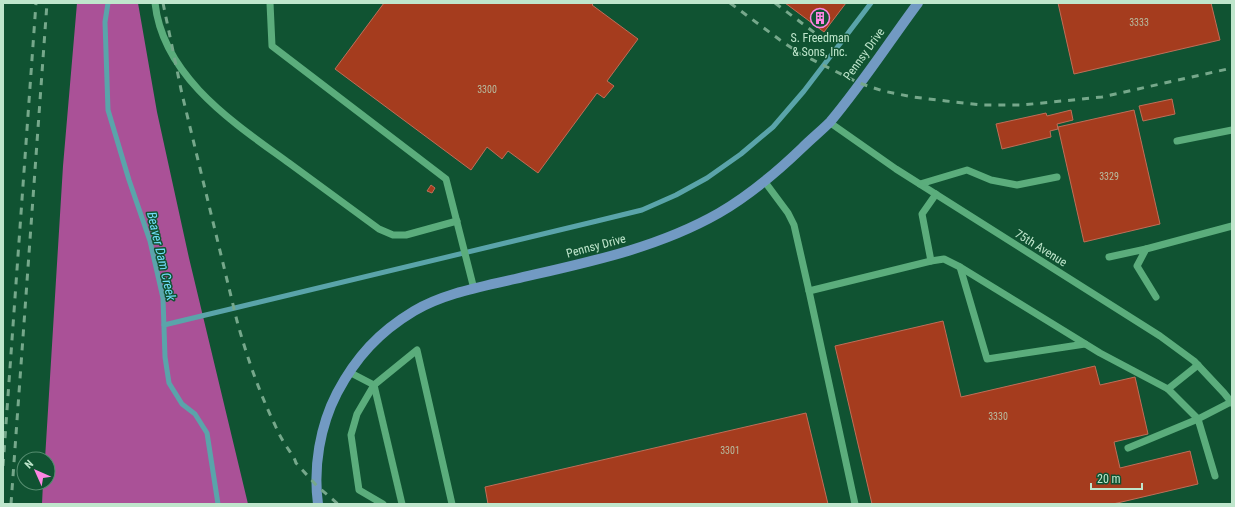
<svg xmlns="http://www.w3.org/2000/svg" width="1235" height="507" font-family="'Roboto Condensed',sans-serif">
	<style>
		.forest { fill: #aa5197 }
		.lines { fill: none; stroke-linecap: round; stroke-linejoin: round }
		.stream { stroke: #5aa4aa; stroke-width: 5 }
		.building { fill: #a53c1e; stroke: #bf6e58 }
		.minor { stroke: #5bad7c; stroke-width: 7 }
		.major { stroke: #729ac3; stroke-width: 10 }
		.rail { stroke: #76a88b; stroke-width: 3; stroke-dasharray: 7 7; stroke-linecap: butt }
		.labels { text-anchor: middle; stroke-width: 3; stroke-linejoin: round; paint-order: stroke }
		.number-label { font-size: 10px; fill: #b8bca0 }
		.poi-label { font-size: 12px; fill: #bfe6cc; stroke: #105332 }
		.street-label { font-size: 12px; fill: #bfe6cc; stroke: #105332 }
		.water-label { font-size: 13px; font-style: italic; fill: #70dbf6; stroke: #105332 }
	</style>
	<rect width="100%" height="100%" fill="#105332"/>
	<polygon class="forest" points="77,3 138,3 157,112 189,258 248,504 42,504 43,483 48,483 48,459 45,459 63,166"/>
	<g class="lines">
		<g class="stream">
			<polyline points="108,3 105,22 108,110 129,180 150,241 163,298 165,357 169,383 182,404 195,414 207,433 218,504"/>
			<polyline points="164,325 597,221 642,210 676,195 707,178 741,154 773,127 804,91 871,3"/>
		</g>
	</g>
	<g class="building">
		<polygon points="384,3 594,3 592,5 638,39 607,81 614,86 604,98 597,93 538,173 508,151 502,159 487,147 471,170 335,69"/>
		<polygon points="785,3 846,3 824,32"/>
		<polygon points="1058,3 1211,3 1220,40 1074,74"/>
		<polygon points="1172,99 1175,114 1143,121 1139,106"/>
		<polygon points="1071,110 1073,120 1057,124 1058,129 1050,131 1051,137 1002,149 996,124 1046,113 1047,116"/>
		<polygon points="1134,110 1160,224 1084,242 1058,127"/>
		<polygon points="431,185 435,188 432,193 427,191"/>
		<polygon points="943,321 961,397 1095,366 1100,385 1135,377 1148,434 1114,442 1120,468 1190,451 1198,484 1113,504 872,504 835,346"/>
		<polygon points="806,413 828,504 488,504 485,487"/>
	</g>
	<g class="lines">
		<g class="minor">
			<path d="M155,3C163,77 234,123 289,163C319,185 349,207 379,229L393,235H406L457,221"/>
			<polyline points="270,3 272,46 446,179 474,289"/>
			<polyline points="829,122 896,169 1160,336 1194,361 1224,393 1232,403"/>
			<polyline points="1177,141 1232,130"/>
			<polyline points="765,182 788,213 794,225 809,291 931,261 944,259 960,267 1100,353 1168,389 1198,365"/>
			<polyline points="920,184 967,170 991,180 1017,185 1057,177"/>
			<polyline points="1109,257 1146,249"/>
			<polyline points="931,261 922,214 936,194"/>
			<polyline points="960,267 987,359 1085,344"/>
			<polyline points="809,291 855,504"/>
			<polyline points="1156,297 1137,266 1146,249 1232,226"/>
			<polyline points="349,372 374,385"/>
			<polyline points="374,385 402,504"/>
			<polyline points="1168,389 1198,419 1231,402"/>
			<polyline points="1128,448 1198,419 1215,476"/>
			<polyline points="383,504 359,490 351,435 357,414 374,385 417,350 452,504"/>
		</g>
		<path class="major" d="M318,504C313,467 320,426 337,393C356,357 379,332 414,311C445,293 481,287 515,279C584,263 656,249 719,213C750,195 777,172 802,148C811,139 821,131 830,122C862,84 889,42 918,3"/>
		<g class="rail">
			<path d="M163,3L182,94L237,321C247,357 259,392 275,425C278,432 281,438 285,444C289,451 294,456 296,463L317,486L338,504"/>
			<polyline points="730,3 780,40 799,53 859,83 883,91 913,97 946,101 983,105 1022,105 1102,97 1232,68"/>
			<polyline points="775,3 819,36"/>
			<polyline points="3,466 36,3"/>
			<polyline points="11,504 47,3"/>
		</g>
	</g>
	<defs>
		<symbol id="building-ring" viewBox="-11 -11 22 22"><circle r="9.5" fill="#105332" stroke="#fd86e2" stroke-width="1.5"/><path d="M-4-6H4V6H1V3H-1V6H-4ZM-2.5-4.3h1.7v1.8h-1.7ZM.8-4.3h1.7v1.8H.8ZM-2.5-1h1.7V.8h-1.7ZM.8-1h1.7V.8H.8Z" fill="#fd86e2"/></symbol>
	</defs>
	<g fill-rule="evenodd">
		<use href="#building-ring" x="809" y="7" width="22" height="22"/>
	</g>
	<g class="labels">
		<g class="number-label">
			<text x="1139" y="26">3333</text>
			<text x="487" y="93">3300</text>
			<text x="1109" y="180">3329</text>
			<text x="998" y="420">3330</text>
			<text x="730" y="454">3301</text>
		</g>
		<g class="poi-label">
			<text x="820" y="42">S. Freedman<tspan x="820" dy="14">&amp; Sons, Inc.</tspan></text>
		</g>
		<g class="street-label">
			<text transform="translate(864 54) rotate(-54)" y="4">Pennsy Drive</text>
			<text transform="translate(596 246) rotate(-15)" y="4">Pennsy Drive</text>
			<text transform="translate(1041 248) rotate(32)" y="4">75th Avenue</text>
		</g>
		<g class="water-label">
			<text transform="translate(162 256) rotate(77)" y="5">Beaver Dam Creek</text>
		</g>
	</g>
	<rect width="1235" height="507" fill="none" stroke="#bfe6cc" stroke-width="8"/>
	<g transform="translate(36 471) rotate(315)"><circle r="19" fill="#105332" stroke="#568e70"/>
	<path d="M0-3L7 15L0 10L-7 15Z" fill="#fd86e2"/>
	<text y="-6" font-size="11" font-weight="bold" text-anchor="middle" fill="#bfe6cc">N</text>
	</g>
	<path d="M1091 483v6h51v-6" fill="none" stroke="#bfe6cc" stroke-width="2"/>
	<text x="1097" y="483" font-size="12" fill="#bfe6cc" stroke="#105332" stroke-width="3" paint-order="stroke">20 m</text>
</svg>
